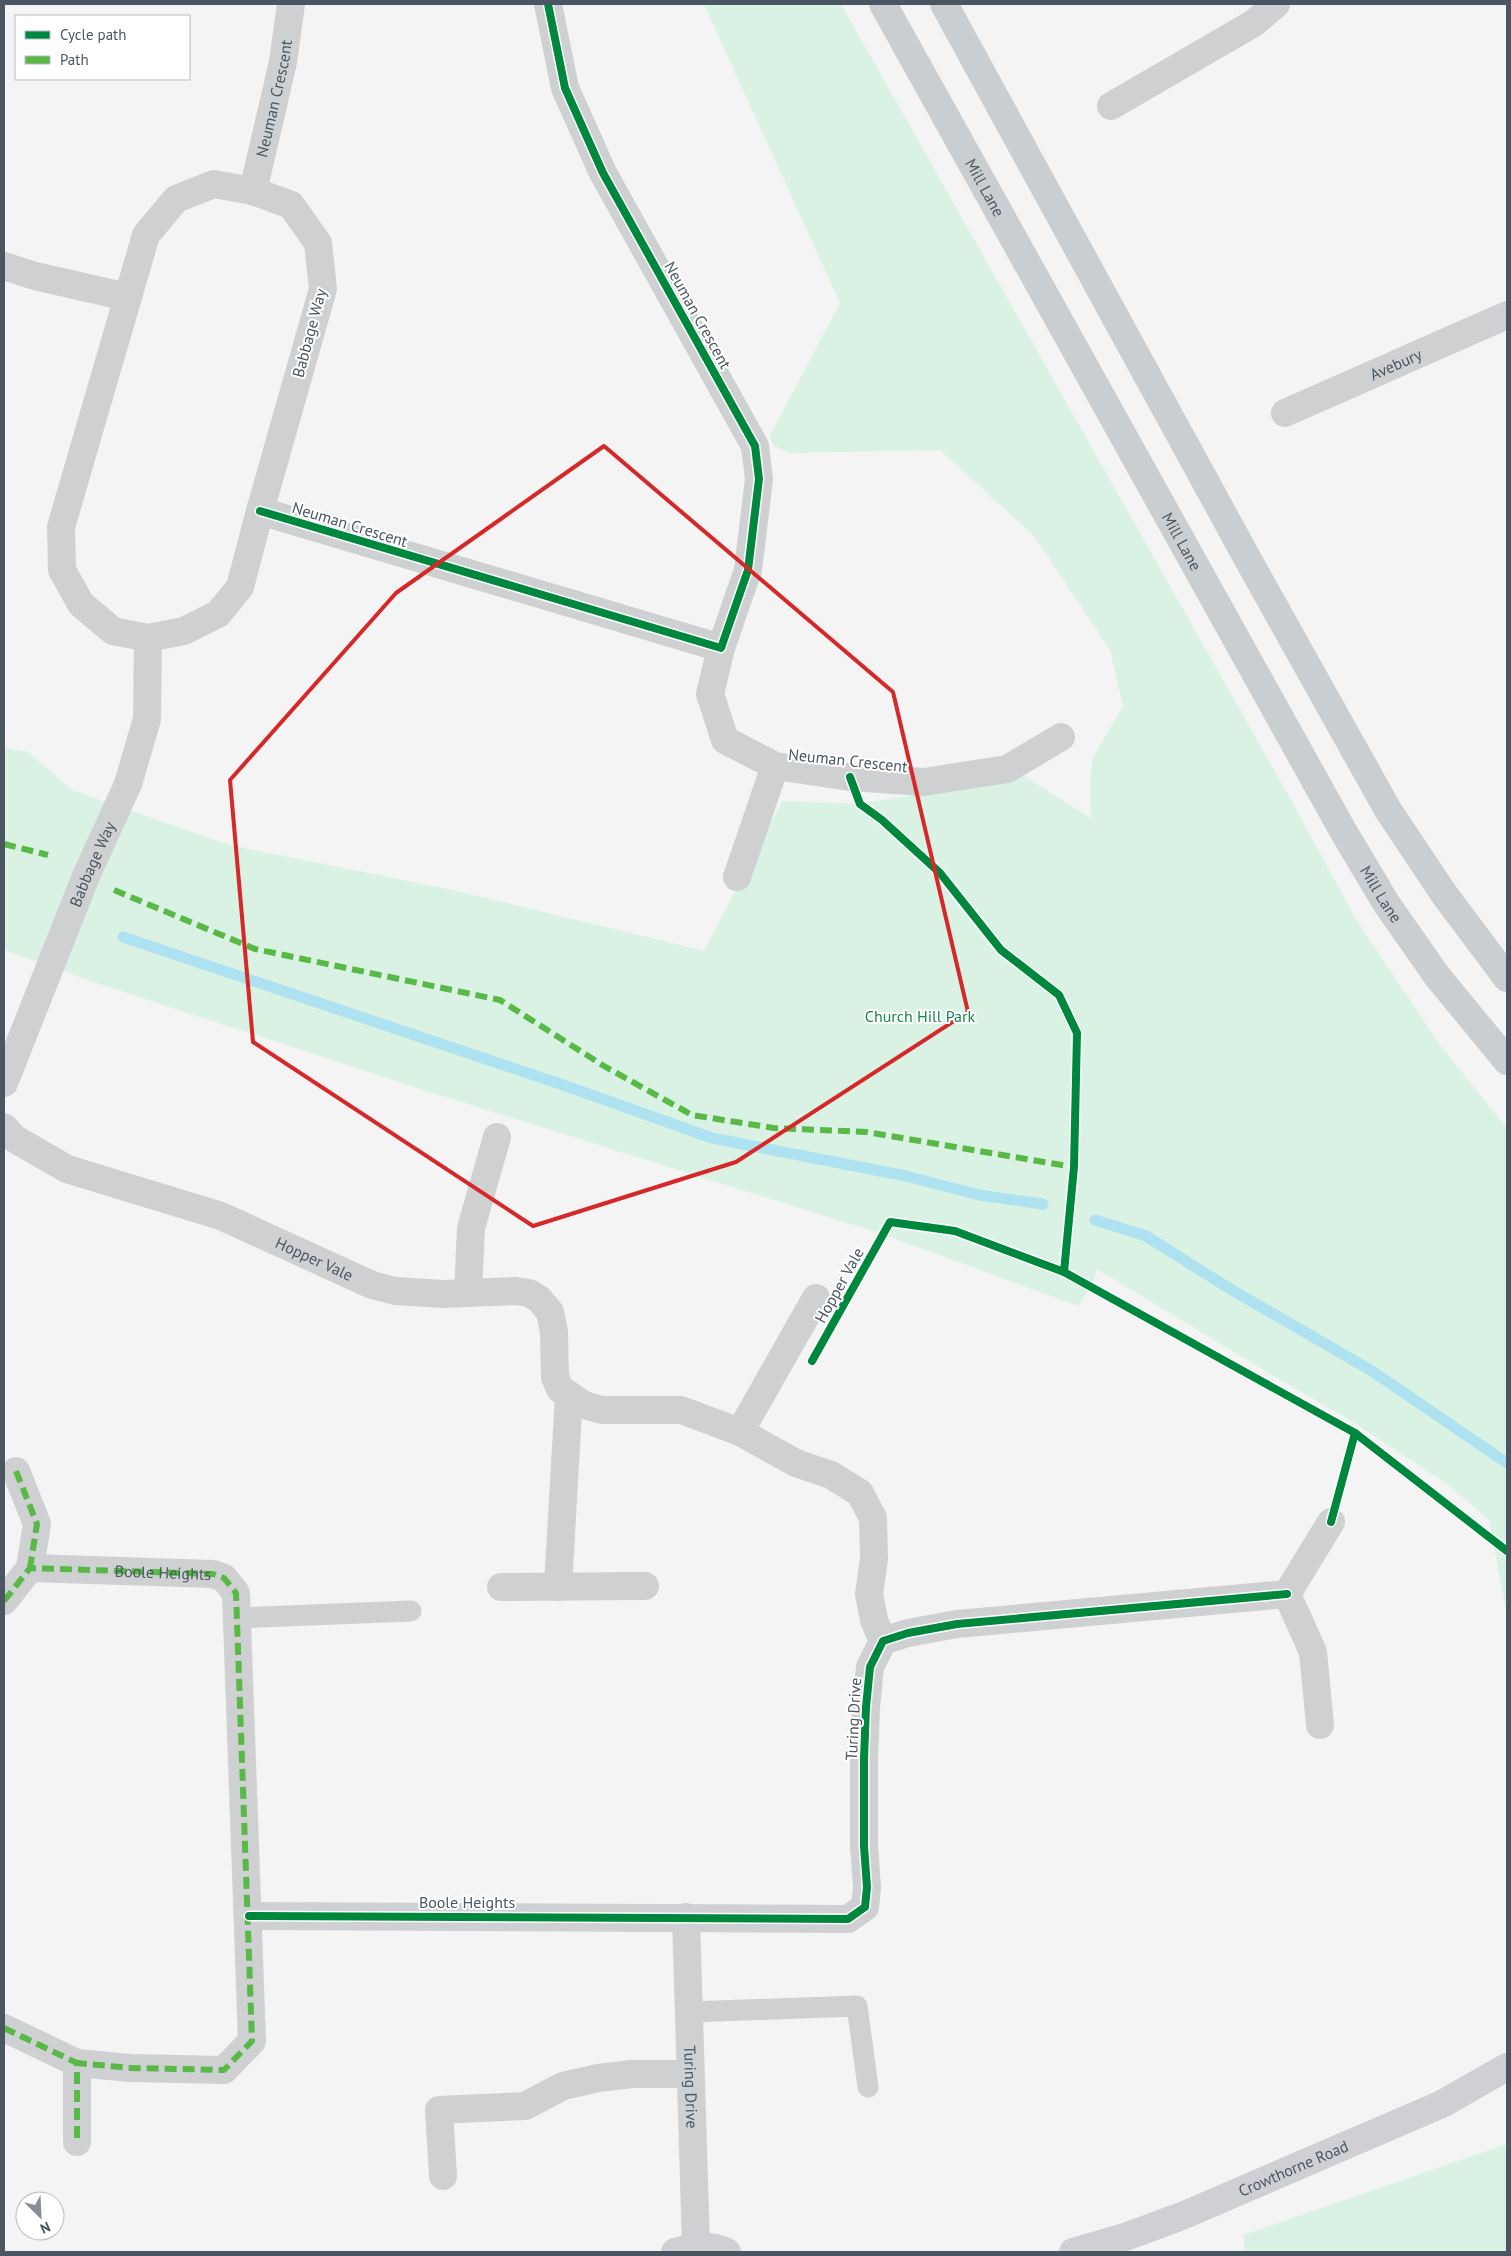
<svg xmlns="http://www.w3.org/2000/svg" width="1511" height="2256" font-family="'PT Sans',sans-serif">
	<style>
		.green { fill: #d9f2e3 }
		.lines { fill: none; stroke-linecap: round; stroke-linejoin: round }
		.stream { stroke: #aee2f0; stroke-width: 11 }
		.lane { stroke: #ced0d2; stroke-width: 21 }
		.street { stroke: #ced0d2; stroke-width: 28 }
		.secondary { stroke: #ced0d4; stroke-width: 28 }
		.primary { stroke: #caced1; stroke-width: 28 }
		.quiet { stroke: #58b947; stroke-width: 6; stroke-dasharray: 12 6; stroke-linecap: butt }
		.cycleway-casing { stroke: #fff; stroke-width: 11 }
		.cycleway { stroke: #00873e; stroke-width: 8 }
		.marked { fill: none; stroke: #d62828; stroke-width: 4; stroke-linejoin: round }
		.labels { text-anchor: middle; stroke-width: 4; stroke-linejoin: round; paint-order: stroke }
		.street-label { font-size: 16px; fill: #4a5661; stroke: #fff }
		.park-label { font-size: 16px; fill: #17864f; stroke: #fff }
	</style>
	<rect width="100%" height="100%" fill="#f4f4f4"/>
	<g class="green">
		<polygon points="704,4 841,4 1291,800 1357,921 1440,1045 1507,1128 1507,1616 1489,1520 1448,1485 1350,1420 1275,1377 1097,1269 1091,1287 1078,1306 882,1234 436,1094 96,983 4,950 4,748 28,752 72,790 229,845 453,890 704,951 782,801 860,804 1024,776 1092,819 1090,801 1092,759 1123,706 1110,650 1034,536 940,450 790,453 774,446 769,437 840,303"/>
		<polygon points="1507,2144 1507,2252 1245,2252 1243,2235"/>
	</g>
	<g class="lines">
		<g class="stream">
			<polyline points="123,937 569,1087 712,1138 906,1176 979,1195 1043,1204"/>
			<polyline points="1095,1220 1146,1236 1227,1287 1372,1371 1507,1463"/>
		</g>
		<g class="lane">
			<polyline points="237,1618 411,1611"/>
			<polyline points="689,2012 857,2006 868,2087"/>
		</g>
		<g class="street">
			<polyline points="1111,106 1254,23 1276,4"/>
			<polygon points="214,184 253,191 291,205 318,243 323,289 260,511 240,587 218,614 184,631 148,638 113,631 81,604 62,570 61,527 146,235 176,199"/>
			<path id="s1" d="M253,191L283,62L291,4"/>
			<polyline points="4,266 35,276 127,297"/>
			<path id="s2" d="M1285,413L1507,315"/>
			<polyline points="260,511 721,648 748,570 759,479 755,446 603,173 565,88 548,4"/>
			<polyline points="721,648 710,694 725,740 775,766 850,777 924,782 1007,769 1061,737"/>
			<polyline points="737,877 775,766"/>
			<path id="s3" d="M4,1083L86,876L128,784L147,719L148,638"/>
			<path id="s4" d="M4,1127L15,1139L67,1169L221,1216L372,1285L395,1291L443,1294L516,1291L529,1293L539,1299L550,1312L554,1332L555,1377L560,1389L584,1405L602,1410H681L740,1432L796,1463L831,1475L860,1493L873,1518L874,1559L869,1594L874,1620L883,1641"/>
			<polyline points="468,1293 471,1228 497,1137"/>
			<polyline points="740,1432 816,1298"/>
			<polyline points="16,1471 37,1524 30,1568"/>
			<polyline points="501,1587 645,1586"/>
			<polyline points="558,1587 569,1395"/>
			<path id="s5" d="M4,1601L30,1568L213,1574L224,1578L236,1593L252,2041L224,2070L131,2068L77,2063"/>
			<polyline points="1320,1725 1313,1652 1287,1594 1331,1522"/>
			<polyline points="249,1916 848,1919 865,1907 867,1887 864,1846 864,1759 866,1707 870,1667 883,1641 908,1633 957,1624 1287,1594"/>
			<path id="s6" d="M686,1917L696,2246"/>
			<polyline points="4,2028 77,2063 77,2142"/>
			<polyline points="443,2176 439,2110 525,2106 563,2086 598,2078 632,2074 690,2074"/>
		</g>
		<g class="secondary">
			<path d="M675,2252C692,2247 710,2243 727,2252"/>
			<path id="s7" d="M1073,2252L1125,2237L1182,2216L1442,2104L1507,2067"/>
		</g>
		<g class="primary">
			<path id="s8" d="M883,4L1342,829L1386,903L1437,976L1507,1061"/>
			<polyline points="944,4 1251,565 1388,810 1444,894 1507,978"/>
		</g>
		<g class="quiet">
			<polyline points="4,844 48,855"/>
			<polyline points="114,890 255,949 500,1000 604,1066 692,1115 774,1128 866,1132 1074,1167"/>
			<polyline points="16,1471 37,1524 30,1568"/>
			<polyline points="4,1601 30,1568 213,1574 224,1578 236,1593 252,2041 224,2070 131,2068 77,2063"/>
			<polyline points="4,2028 77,2063 77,2142"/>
		</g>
		<defs>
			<g id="cycleway">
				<polyline points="260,511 721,648 748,570 759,479 755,446 603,173 565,88 548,4"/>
				<polyline points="850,777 860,804 882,820 940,873 1001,950 1059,995 1077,1033 1074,1167 1064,1272"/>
				<polyline points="812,1361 890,1222 955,1231 1064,1272 1355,1433 1507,1551"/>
				<polyline points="1331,1522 1355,1433"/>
				<polyline points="249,1916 848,1919 865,1907 867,1887 864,1846 864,1759 866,1707 870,1667 883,1641 908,1633 957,1624 1287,1594"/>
			</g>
		</defs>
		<use href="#cycleway" class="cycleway-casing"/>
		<use href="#cycleway" class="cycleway"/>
	</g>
	<path class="marked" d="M604,446L893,692L968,1012L736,1162L533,1226L253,1042L230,780L396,593Z"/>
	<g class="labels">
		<g class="street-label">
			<text dy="6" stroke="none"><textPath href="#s1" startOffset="95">Neuman Crescent</textPath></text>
			<text dy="6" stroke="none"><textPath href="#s8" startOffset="210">Mill Lane</textPath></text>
			<text transform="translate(698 315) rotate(61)" y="6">Neuman Crescent</text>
			<text transform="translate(309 333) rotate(-75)" y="6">Babbage Way</text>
			<text dy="6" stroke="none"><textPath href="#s2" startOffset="121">Avebury</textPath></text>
			<text transform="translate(350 524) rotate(17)" y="6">Neuman Crescent</text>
			<text dy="6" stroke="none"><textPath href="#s8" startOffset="615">Mill Lane</textPath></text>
			<text transform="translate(848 760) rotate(6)" y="6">Neuman Crescent</text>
			<text dy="6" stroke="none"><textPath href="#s3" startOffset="236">Babbage Way</textPath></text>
			<text dy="6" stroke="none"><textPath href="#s8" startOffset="1020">Mill Lane</textPath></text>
			<text dy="6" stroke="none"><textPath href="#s4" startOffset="340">Hopper Vale</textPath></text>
			<text transform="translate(839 1285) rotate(-61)" y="6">Hopper Vale</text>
			<text dy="6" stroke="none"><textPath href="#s5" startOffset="175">Boole Heights</textPath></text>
			<text transform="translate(853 1719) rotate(-87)" y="6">Turing Drive</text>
			<text x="467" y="1908">Boole Heights</text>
			<text dy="6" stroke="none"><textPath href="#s6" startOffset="170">Turing Drive</textPath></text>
			<text dy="6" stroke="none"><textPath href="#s7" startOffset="236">Crowthorne Road</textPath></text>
		</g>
		<g class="park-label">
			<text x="920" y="1022">Church Hill Park</text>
		</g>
	</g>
	<rect width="1511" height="2256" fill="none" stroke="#4a5661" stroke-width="10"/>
	<rect x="15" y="15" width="175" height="65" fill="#ffffff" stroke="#b7bbc0"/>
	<rect x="25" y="31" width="25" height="8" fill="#00873e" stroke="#b7bbc0"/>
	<text x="60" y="40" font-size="15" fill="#4a5661">Cycle path</text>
	<rect x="25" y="56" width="25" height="8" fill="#58b947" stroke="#b7bbc0"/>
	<text x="60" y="65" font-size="15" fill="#4a5661">Path</text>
	<g transform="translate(40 2216) rotate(156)"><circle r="24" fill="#ffffff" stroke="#b7bbc0"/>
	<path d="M0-4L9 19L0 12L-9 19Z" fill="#868d94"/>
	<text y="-8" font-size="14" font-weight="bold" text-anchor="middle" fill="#4a5661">N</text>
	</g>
</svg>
